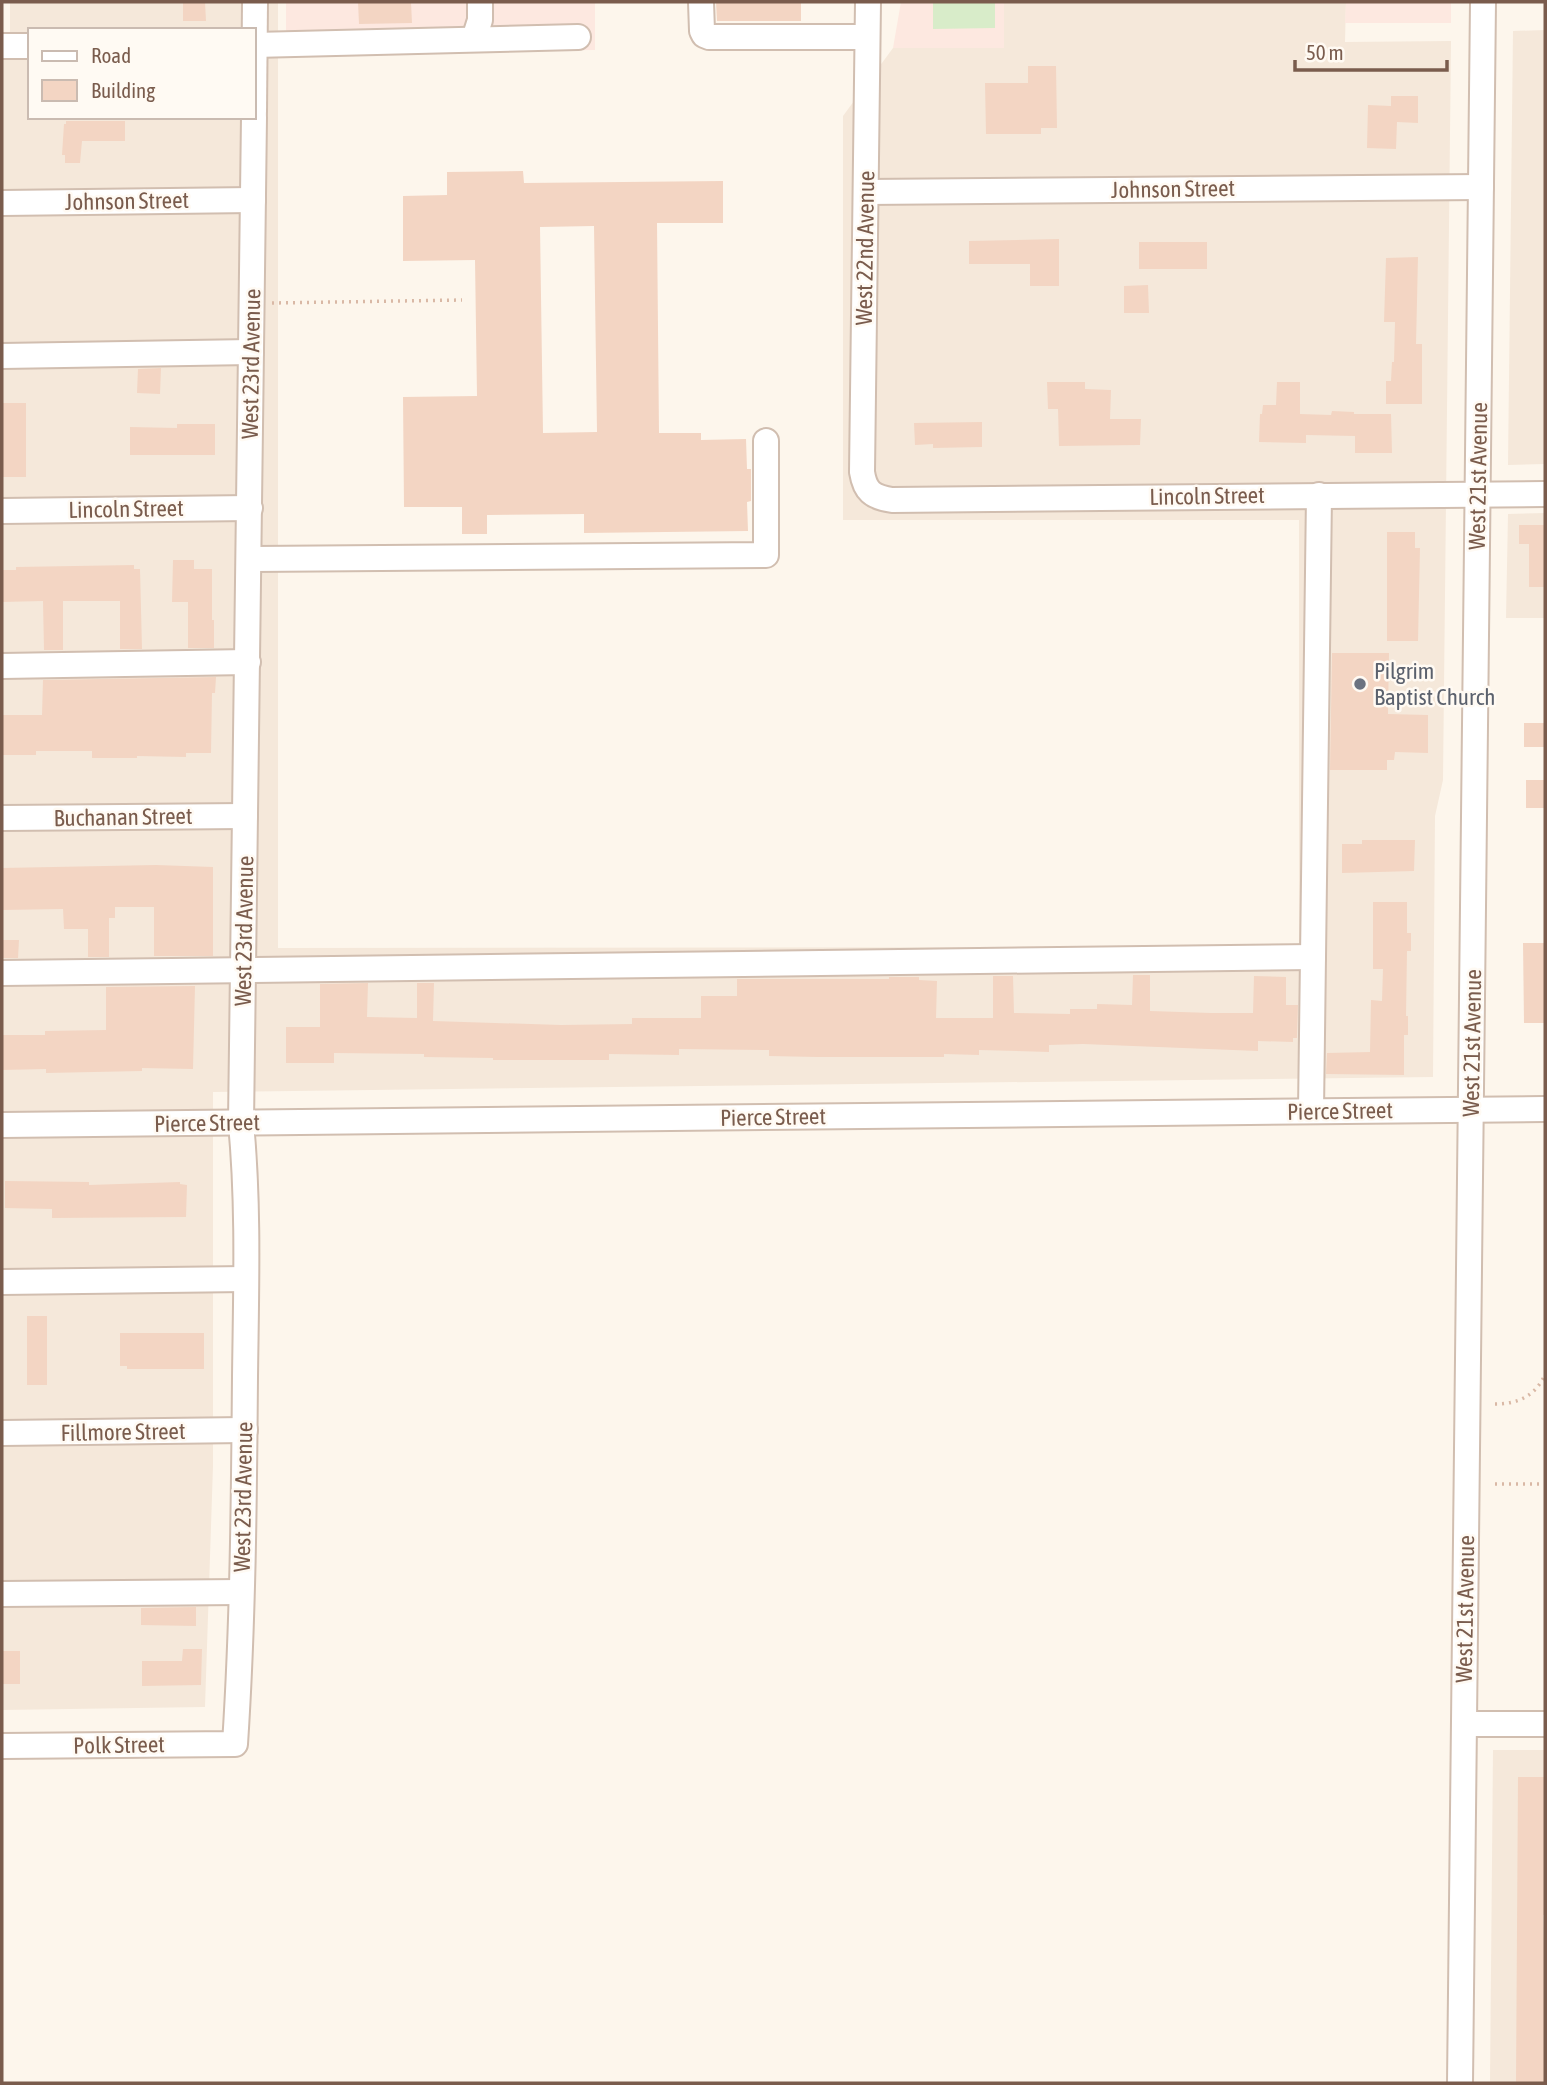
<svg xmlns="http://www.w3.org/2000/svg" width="1547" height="2085" font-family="'Asap Condensed',sans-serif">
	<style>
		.residential { fill: #f5e8da; fill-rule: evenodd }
		.commercial { fill: #fde8e0 }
		.green { fill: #d8ecc9 }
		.building { fill: #f3d5c3; fill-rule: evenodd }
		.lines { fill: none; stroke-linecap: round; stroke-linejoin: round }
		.minor-casing { stroke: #d1beb0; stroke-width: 28 }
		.path { stroke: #d9b8a5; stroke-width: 3.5; stroke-dasharray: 2 5; stroke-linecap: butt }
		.minor { stroke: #fff; stroke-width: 24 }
		.worship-dot { fill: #6b7280; stroke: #fffaf3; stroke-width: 2.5 }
		.labels { text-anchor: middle; stroke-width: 5; stroke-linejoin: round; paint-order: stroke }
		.street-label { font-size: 23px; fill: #7a5c4d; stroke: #fffaf3 }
		.worship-label { font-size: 23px; fill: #5b616d; stroke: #fffaf3; text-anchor: start }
	</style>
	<rect width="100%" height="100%" fill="#fdf6ec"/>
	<g class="residential">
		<path d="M10,2H278V948L1299,947V520H843V116L893,48H1004V2H1346L1345,42L1451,41L1443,780L1435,816L1433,1077L213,1092V1466L205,1707L2,1710V42L10,41ZM30,30H254V117H30Z"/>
		<polygon points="1545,30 1545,464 1508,465 1513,31"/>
		<polygon points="1545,513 1545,618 1506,618 1508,514"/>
		<polygon points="1493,1750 1545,1750 1545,2083 1490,2083"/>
	</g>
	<g class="commercial">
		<polygon points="286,2 595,2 595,50 286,53"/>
		<polygon points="901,2 1004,2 1004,48 893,48"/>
		<polygon points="1346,2 1451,2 1451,23 1345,23"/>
	</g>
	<polygon class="green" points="933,2 995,2 995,28 933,29"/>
	<g class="building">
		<polygon points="183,2 205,2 206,21 183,21"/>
		<polygon points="358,2 411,2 412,23 359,24"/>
		<polygon points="716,2 801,2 801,21 717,21"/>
		<polygon points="1028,66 1056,66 1057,128 1041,128 1041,134 986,134 985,83 1028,83"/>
		<polygon points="1391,96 1418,96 1418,123 1397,122 1396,149 1367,148 1368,105 1391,106"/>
		<polygon points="66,121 125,121 125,141 82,141 80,163 65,163 65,155 62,155 64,124 66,124"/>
		<path d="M523,171L524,183L723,181V223H657L659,433H701V440L746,439L747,469H751V501L747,502L748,531L584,533V514L487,515V534H462V507H404L403,397L477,396L475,260L403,261V196L447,195V172ZM594,226L597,432L543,433L540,227Z"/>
		<polygon points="1059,239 1059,286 1030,286 1030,264 969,264 969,241"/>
		<rect x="1139" y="242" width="68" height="27"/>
		<polygon points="1418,257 1416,344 1422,344 1422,404 1386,404 1386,381 1391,381 1392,362 1394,362 1395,322 1384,322 1386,258"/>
		<polygon points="1148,285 1149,313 1124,313 1124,286"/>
		<polygon points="161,368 160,394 137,393 138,369"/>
		<polygon points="1047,382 1085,382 1085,389 1111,390 1110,419 1141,419 1140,445 1059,446 1058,409 1048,409"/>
		<polygon points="1277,382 1300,382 1300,414 1331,415 1332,411 1354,412 1354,414 1391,414 1392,453 1355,453 1355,436 1306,435 1306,443 1259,442 1260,414 1262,414 1263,405 1276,405"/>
		<rect x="2" y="403" width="24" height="74"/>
		<polygon points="982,422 982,447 933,448 933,444 915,445 914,423"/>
		<polygon points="177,424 215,424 215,455 130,455 130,427 177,428"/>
		<polygon points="1519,525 1545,525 1545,587 1529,587 1529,544 1519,544"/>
		<polygon points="1387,532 1415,532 1415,548 1420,548 1418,641 1387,641"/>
		<polygon points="173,560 194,560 194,569 212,569 212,620 214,620 214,648 188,648 188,602 172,602"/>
		<polygon points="134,565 134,569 140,569 142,649 120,649 120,601 63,601 63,650 44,650 43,601 2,602 2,570 16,570 16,567"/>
		<polygon points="1332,653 1389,653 1388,714 1428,715 1428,753 1395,752 1394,760 1387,760 1387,770 1330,770"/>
		<polygon points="216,677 215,693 212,693 211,753 186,753 186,757 137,756 137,758 92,758 92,751 36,751 36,755 2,755 2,715 42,715 43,680"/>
		<rect x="1524" y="723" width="21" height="24"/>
		<rect x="1526" y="780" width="19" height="28"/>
		<polygon points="1362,840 1415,840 1414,871 1342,873 1342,844 1362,844"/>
		<polygon points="156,865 213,867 213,956 154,956 154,907 115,907 115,918 109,918 109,957 88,957 88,929 64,929 63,909 2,910 2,868"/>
		<polygon points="1373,902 1407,902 1407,933 1411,933 1411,951 1407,951 1406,1016 1408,1016 1408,1035 1404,1035 1404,1075 1326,1074 1327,1053 1370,1052 1371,1000 1382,1001 1383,969 1373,969"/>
		<polygon points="3,940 19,940 18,958 3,958"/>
		<polygon points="1523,943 1545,943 1545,1023 1524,1023"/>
		<polygon points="1133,975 1150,975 1150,1011 1211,1013 1253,1013 1254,976 1286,977 1286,1005 1298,1005 1297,1038 1293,1038 1293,1042 1258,1041 1258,1051 1083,1044 1049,1045 1049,1052 979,1050 979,1055 944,1054 944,1057 817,1057 769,1056 769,1050 679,1049 679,1055 609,1054 609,1060 493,1060 493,1058 424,1057 424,1054 334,1053 334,1063 286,1063 286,1027 320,1027 320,984 368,983 367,1017 417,1018 417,983 434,983 433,1021 561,1025 632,1024 632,1018 701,1018 701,996 737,996 737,979 889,979 889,977 919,977 919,980 937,981 936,1018 993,1018 993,976 1013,976 1014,1013 1070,1014 1070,1009 1097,1009 1097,1004 1132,1005"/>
		<polygon points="195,986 193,1069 142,1068 142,1071 46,1073 46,1069 2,1070 2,1035 45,1035 45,1031 106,1030 106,987"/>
		<polygon points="5,1181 89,1182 89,1185 180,1182 180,1184 187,1185 186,1217 52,1218 52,1209 5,1208"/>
		<rect x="27" y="1316" width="20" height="69"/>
		<polygon points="120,1333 204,1333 204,1369 127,1369 127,1366 120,1366"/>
		<polygon points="196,1607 196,1626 141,1625 141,1608"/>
		<polygon points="183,1649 202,1649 201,1685 142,1686 142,1661 182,1661"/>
		<rect x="2" y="1651" width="18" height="33"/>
		<polygon points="1518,1777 1545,1777 1545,1915 1543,1915 1545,1975 1545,2083 1516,2083"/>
	</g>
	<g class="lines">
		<defs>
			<g id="minor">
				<polyline points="701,2 702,31 704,35 709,37 867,37"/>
				<path d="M868,2L862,472C865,491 872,497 892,500L1545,494"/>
				<polyline points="474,39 480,20 480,2"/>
				<polyline points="254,45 578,37"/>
				<polyline points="2,46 30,46"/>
				<polyline points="254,112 255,2"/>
				<polyline points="866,192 1481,187"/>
				<polyline points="2,203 253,200"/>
				<polyline points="2,356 251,352"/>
				<polyline points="2,511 250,508"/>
				<polyline points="249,559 766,555 766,441"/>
				<polyline points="2,666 248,662"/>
				<polyline points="2,818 245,816"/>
				<polyline points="2,973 1313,957"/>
				<polyline points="1311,1111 1319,495"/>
				<polyline points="2,1125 1545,1109"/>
				<polyline points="2,1282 246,1279"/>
				<polyline points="2,1433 245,1430"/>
				<polyline points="2,1594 241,1592"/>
				<polyline points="1464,1724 1545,1724"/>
				<path d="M2,1746L235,1744C243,1622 244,1499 245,1377C246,1292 249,1207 241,1123L254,117"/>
				<polyline points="1460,2083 1483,2"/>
			</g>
		</defs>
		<use href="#minor" class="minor-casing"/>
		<g class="path">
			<polyline points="272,303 462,300"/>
			<path d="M1495,1404C1518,1404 1535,1396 1545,1375"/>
			<polyline points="1495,1484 1545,1484"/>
		</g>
		<use href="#minor" class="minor"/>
	</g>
	<circle class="worship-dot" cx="1360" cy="684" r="7"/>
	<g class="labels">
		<g class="street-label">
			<text transform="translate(1173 189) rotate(-1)" y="8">Johnson Street</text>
			<text transform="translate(127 201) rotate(-1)" y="8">Johnson Street</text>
			<text transform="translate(865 248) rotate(-89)" y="8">West 22nd Avenue</text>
			<text transform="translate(251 364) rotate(-89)" y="8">West 23rd Avenue</text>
			<text transform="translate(1478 476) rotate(-89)" y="8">West 21st Avenue</text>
			<text transform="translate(1207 496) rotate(-1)" y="8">Lincoln Street</text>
			<text transform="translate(126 509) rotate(-1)" y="8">Lincoln Street</text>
			<text transform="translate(123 817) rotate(-1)" y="8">Buchanan Street</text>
			<text transform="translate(244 931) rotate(-89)" y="8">West 23rd Avenue</text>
			<text transform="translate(1472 1043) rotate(-89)" y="8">West 21st Avenue</text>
			<text transform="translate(1340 1111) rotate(-1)" y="8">Pierce Street</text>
			<text transform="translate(773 1117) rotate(-1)" y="8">Pierce Street</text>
			<text transform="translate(207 1123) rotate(-1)" y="8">Pierce Street</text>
			<text transform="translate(123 1432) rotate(-1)" y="8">Fillmore Street</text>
			<text transform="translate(243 1497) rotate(-89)" y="8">West 23rd Avenue</text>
			<text transform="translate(1465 1609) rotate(-89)" y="8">West 21st Avenue</text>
			<text transform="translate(119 1745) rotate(-1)" y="8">Polk Street</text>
		</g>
		<g class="worship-label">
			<text x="1374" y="679">Pilgrim<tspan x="1374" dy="26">Baptist Church</tspan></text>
		</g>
	</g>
	<rect width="1547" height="2085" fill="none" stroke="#7a5c4d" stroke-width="7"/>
	<rect x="28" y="28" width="228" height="91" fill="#fffaf3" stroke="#cabbb1" stroke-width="2"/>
	<rect x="42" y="51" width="35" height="10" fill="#ffffff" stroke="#cabbb1" stroke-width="2"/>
	<text x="91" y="63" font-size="21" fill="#7a5c4d">Road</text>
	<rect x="42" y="80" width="35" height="21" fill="#f3d5c3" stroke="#cabbb1" stroke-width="2"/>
	<text x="91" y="98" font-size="21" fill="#7a5c4d">Building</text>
	<path d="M1295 60v10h152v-10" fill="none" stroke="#7a5c4d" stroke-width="3.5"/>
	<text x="1306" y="60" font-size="21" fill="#7a5c4d" stroke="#fffaf3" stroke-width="5" paint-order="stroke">50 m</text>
</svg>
